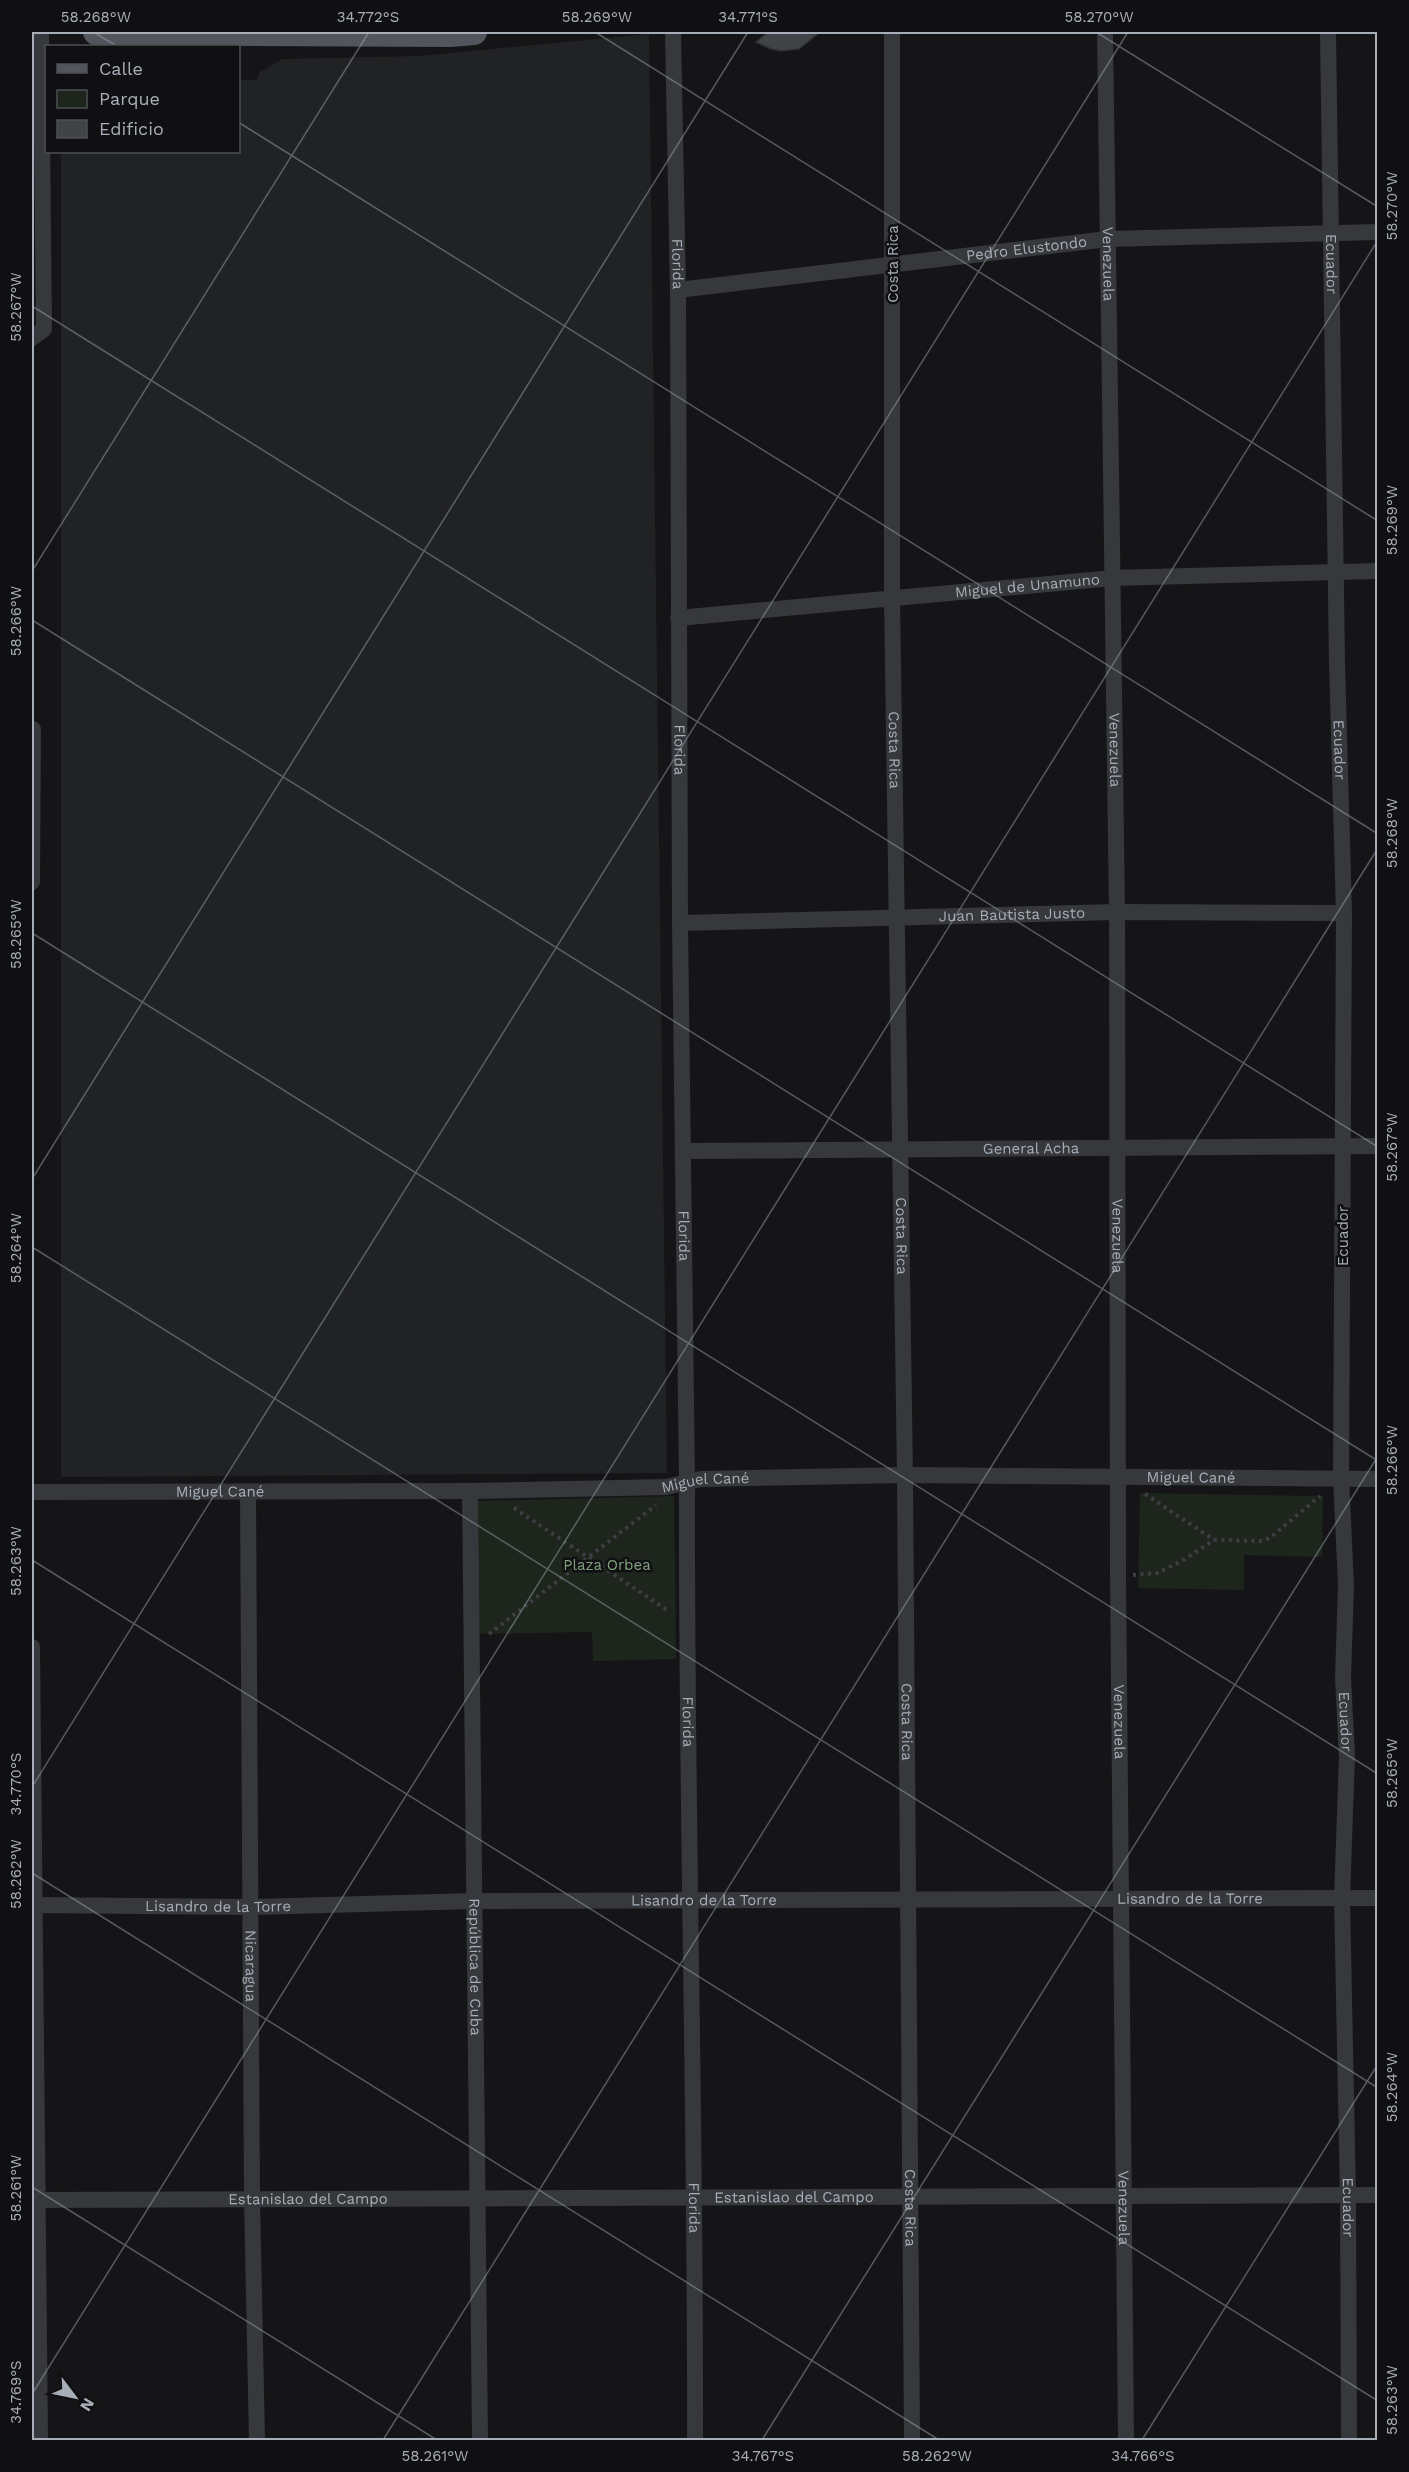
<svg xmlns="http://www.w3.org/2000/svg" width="1409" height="2472" font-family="'Work Sans',sans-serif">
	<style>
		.built { fill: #212224 }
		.green { fill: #1d251d }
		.building { fill: #414447; stroke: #2f3033; stroke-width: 1.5 }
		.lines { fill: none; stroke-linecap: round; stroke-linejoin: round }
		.path { stroke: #3c3f43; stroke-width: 4; stroke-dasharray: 3 4.5; stroke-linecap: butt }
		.minor { stroke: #36383c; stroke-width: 16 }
		.primary { stroke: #52555b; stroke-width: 26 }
		.ticks { fill: none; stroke: #a7aeb7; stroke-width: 1.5; stroke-opacity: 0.45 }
		.labels { text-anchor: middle; stroke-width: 5; stroke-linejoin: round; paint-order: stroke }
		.street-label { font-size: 15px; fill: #a7aeb7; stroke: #101012 }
		.park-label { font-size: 15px; fill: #81a27e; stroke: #101012 }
		.neatline { fill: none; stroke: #a7aeb7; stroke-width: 2 }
		.ticks-label { font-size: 15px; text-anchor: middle; fill: #a7aeb7 }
	</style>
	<rect width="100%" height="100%" fill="#151517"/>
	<polygon class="built" points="649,34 667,1473 61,1477 61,152 238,152 239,80 257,80 260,72 282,59 420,56"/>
	<g class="green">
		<polygon points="1140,1493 1323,1496 1322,1557 1244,1555 1244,1590 1138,1588"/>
		<polygon points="674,1496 676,1659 593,1661 592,1632 473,1634 477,1501"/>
	</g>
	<polygon class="building" points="768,32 820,32 799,49 781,51 771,49 756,42"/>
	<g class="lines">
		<g class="path">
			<polyline points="1145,1494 1214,1540"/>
			<polyline points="514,1508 670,1612"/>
			<polyline points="1133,1575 1157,1573 1182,1561 1214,1540 1262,1541 1270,1538 1320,1496"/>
			<polyline points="489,1634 656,1505"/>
		</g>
		<g class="minor">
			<path id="s1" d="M673,32L678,290L680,923L687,1482C686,1801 696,2121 695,2440"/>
			<path id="s2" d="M892,32V598L905,1475L912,2440"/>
			<path id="s3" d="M1105,32L1117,912L1118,1576L1126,2440"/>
			<path id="s4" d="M1328,32L1337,663L1344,913L1341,1478L1346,1585L1343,1678L1347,1756L1342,1898L1348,2196L1349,2440"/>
			<path id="s5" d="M678,290L1108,239L1378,232"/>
			<polyline points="32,338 44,329 41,32"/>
			<path id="s6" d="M678,618L1113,578L1378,571"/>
			<polyline points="32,882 33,729"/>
			<path id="s7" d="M680,923L1117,912L1344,913"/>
			<path id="s8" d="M683,1151L1378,1146"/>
			<path id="s9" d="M470,1491L480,2440"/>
			<path id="s10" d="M32,1492L470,1491L666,1487L701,1479L905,1475L1378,1479"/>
			<path id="s11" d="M248,1492L252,2200L257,2440"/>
			<polyline points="32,1647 40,2440"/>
			<path id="s12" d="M32,1905L252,1907L473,1901L1378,1898"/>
			<path id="s13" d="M32,2200L1378,2195"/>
		</g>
		<polyline class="primary" points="96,32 450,34 474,32"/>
	</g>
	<path class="ticks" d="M93,32L117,46M595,32L1378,521M1096,32L1378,207M238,122L1378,834M32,306L1378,1147M32,571L369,32M32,620L1378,1461M32,933L1378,1774M32,1179L748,32M32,1247L1378,2088M32,1560L1378,2401M32,1787L1128,32M32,1873L939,2440M32,2187L437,2440M32,2394L1378,240M383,2440L1378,848M762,2440L1378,1456M1142,2440L1378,2064"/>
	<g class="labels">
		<g class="street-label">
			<text dy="5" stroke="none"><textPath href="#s5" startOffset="351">Pedro Elustondo</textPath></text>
			<text dy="5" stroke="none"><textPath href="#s1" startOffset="232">Florida</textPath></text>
			<text transform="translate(893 264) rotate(-90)" y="5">Costa Rica</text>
			<text dy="5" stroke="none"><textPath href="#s3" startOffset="232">Venezuela</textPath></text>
			<text dy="5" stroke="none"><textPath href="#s4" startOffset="232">Ecuador</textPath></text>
			<text dy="5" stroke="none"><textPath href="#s6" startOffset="351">Miguel de Unamuno</textPath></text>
			<text dy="5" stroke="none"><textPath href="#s1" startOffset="718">Florida</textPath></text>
			<text dy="5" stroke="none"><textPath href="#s2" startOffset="718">Costa Rica</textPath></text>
			<text dy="5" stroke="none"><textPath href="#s3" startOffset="718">Venezuela</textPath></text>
			<text dy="5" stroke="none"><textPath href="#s4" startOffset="718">Ecuador</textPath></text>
			<text dy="5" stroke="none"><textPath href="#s7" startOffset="332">Juan Bautista Justo</textPath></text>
			<text dy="5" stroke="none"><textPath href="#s8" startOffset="348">General Acha</textPath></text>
			<text dy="5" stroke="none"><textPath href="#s1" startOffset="1204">Florida</textPath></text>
			<text dy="5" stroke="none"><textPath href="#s2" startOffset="1204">Costa Rica</textPath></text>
			<text dy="5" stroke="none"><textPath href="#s3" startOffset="1204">Venezuela</textPath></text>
			<text transform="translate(1343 1236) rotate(-90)" y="5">Ecuador</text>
			<text dy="5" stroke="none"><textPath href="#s10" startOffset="1160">Miguel Cané</textPath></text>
			<text dy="5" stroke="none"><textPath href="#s10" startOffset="674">Miguel Cané</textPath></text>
			<text dy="5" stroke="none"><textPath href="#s10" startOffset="188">Miguel Cané</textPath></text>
			<text dy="5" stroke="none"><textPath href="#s1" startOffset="1690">Florida</textPath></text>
			<text dy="5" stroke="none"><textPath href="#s2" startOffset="1690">Costa Rica</textPath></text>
			<text dy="5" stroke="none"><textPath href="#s3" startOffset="1690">Venezuela</textPath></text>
			<text dy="5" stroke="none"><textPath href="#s4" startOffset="1690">Ecuador</textPath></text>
			<text dy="5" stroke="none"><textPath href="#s12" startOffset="672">Lisandro de la Torre</textPath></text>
			<text dy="5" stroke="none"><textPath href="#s12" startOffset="1158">Lisandro de la Torre</textPath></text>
			<text dy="5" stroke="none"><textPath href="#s12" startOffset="186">Lisandro de la Torre</textPath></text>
			<text dy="5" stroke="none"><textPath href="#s9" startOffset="476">República de Cuba</textPath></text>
			<text dy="5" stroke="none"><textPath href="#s11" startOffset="474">Nicaragua</textPath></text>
			<text dy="5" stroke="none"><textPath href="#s13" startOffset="762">Estanislao del Campo</textPath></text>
			<text dy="5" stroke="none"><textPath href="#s13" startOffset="276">Estanislao del Campo</textPath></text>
			<text dy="5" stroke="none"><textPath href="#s1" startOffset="2176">Florida</textPath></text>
			<text dy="5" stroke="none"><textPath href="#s2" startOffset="2176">Costa Rica</textPath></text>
			<text dy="5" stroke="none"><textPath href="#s3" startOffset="2176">Venezuela</textPath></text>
			<text dy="5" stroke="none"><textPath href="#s4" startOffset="2176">Ecuador</textPath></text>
		</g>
		<g class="park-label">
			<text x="607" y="1570">Plaza Orbea</text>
		</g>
	</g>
	<rect width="1409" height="2472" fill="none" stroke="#101012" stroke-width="66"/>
	<rect x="45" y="45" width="195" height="108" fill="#101012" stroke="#4c4f54" stroke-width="1.5"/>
	<rect x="57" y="64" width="30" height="9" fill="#52555b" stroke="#4c4f54" stroke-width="1.5"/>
	<text x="99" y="75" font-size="18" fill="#a7aeb7">Calle</text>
	<rect x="57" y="90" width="30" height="18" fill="#1d251d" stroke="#4c4f54" stroke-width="1.5"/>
	<text x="99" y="105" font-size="18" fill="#a7aeb7">Parque</text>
	<rect x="57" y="120" width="30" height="18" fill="#414447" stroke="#4c4f54" stroke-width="1.5"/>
	<text x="99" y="135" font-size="18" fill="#a7aeb7">Edificio</text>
	<g transform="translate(75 2397) rotate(122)" stroke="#101012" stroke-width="4.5" paint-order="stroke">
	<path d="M0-4.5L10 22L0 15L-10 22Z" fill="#a7aeb7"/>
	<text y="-9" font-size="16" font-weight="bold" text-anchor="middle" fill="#a7aeb7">N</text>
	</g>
	<rect x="33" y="33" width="1343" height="2406" class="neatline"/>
	<g class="ticks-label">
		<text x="96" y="22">58.268°W</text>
		<text x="368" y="22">34.772°S</text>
		<text x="597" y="22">58.269°W</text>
		<text x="748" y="22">34.771°S</text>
		<text x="1099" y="22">58.270°W</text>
		<text transform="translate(1392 206) rotate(-90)" y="5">58.270°W</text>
		<text transform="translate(16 307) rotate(-90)" y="5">58.267°W</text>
		<text transform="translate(1392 520) rotate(-90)" y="5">58.269°W</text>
		<text transform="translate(16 621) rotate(-90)" y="5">58.266°W</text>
		<text transform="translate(1392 833) rotate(-90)" y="5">58.268°W</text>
		<text transform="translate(16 934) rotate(-90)" y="5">58.265°W</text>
		<text transform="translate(1392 1147) rotate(-90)" y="5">58.267°W</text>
		<text transform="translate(16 1248) rotate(-90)" y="5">58.264°W</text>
		<text transform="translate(1392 1460) rotate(-90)" y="5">58.266°W</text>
		<text transform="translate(16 1561) rotate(-90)" y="5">58.263°W</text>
		<text transform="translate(1392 1773) rotate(-90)" y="5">58.265°W</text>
		<text transform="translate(16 1784) rotate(-90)" y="5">34.770°S</text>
		<text transform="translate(16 1874) rotate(-90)" y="5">58.262°W</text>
		<text transform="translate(1392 2087) rotate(-90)" y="5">58.264°W</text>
		<text transform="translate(16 2188) rotate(-90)" y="5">58.261°W</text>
		<text transform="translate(16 2392) rotate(-90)" y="5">34.769°S</text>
		<text transform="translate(1392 2400) rotate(-90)" y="5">58.263°W</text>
		<text x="435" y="2461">58.261°W</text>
		<text x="763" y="2461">34.767°S</text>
		<text x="937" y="2461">58.262°W</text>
		<text x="1143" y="2461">34.766°S</text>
	</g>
</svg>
